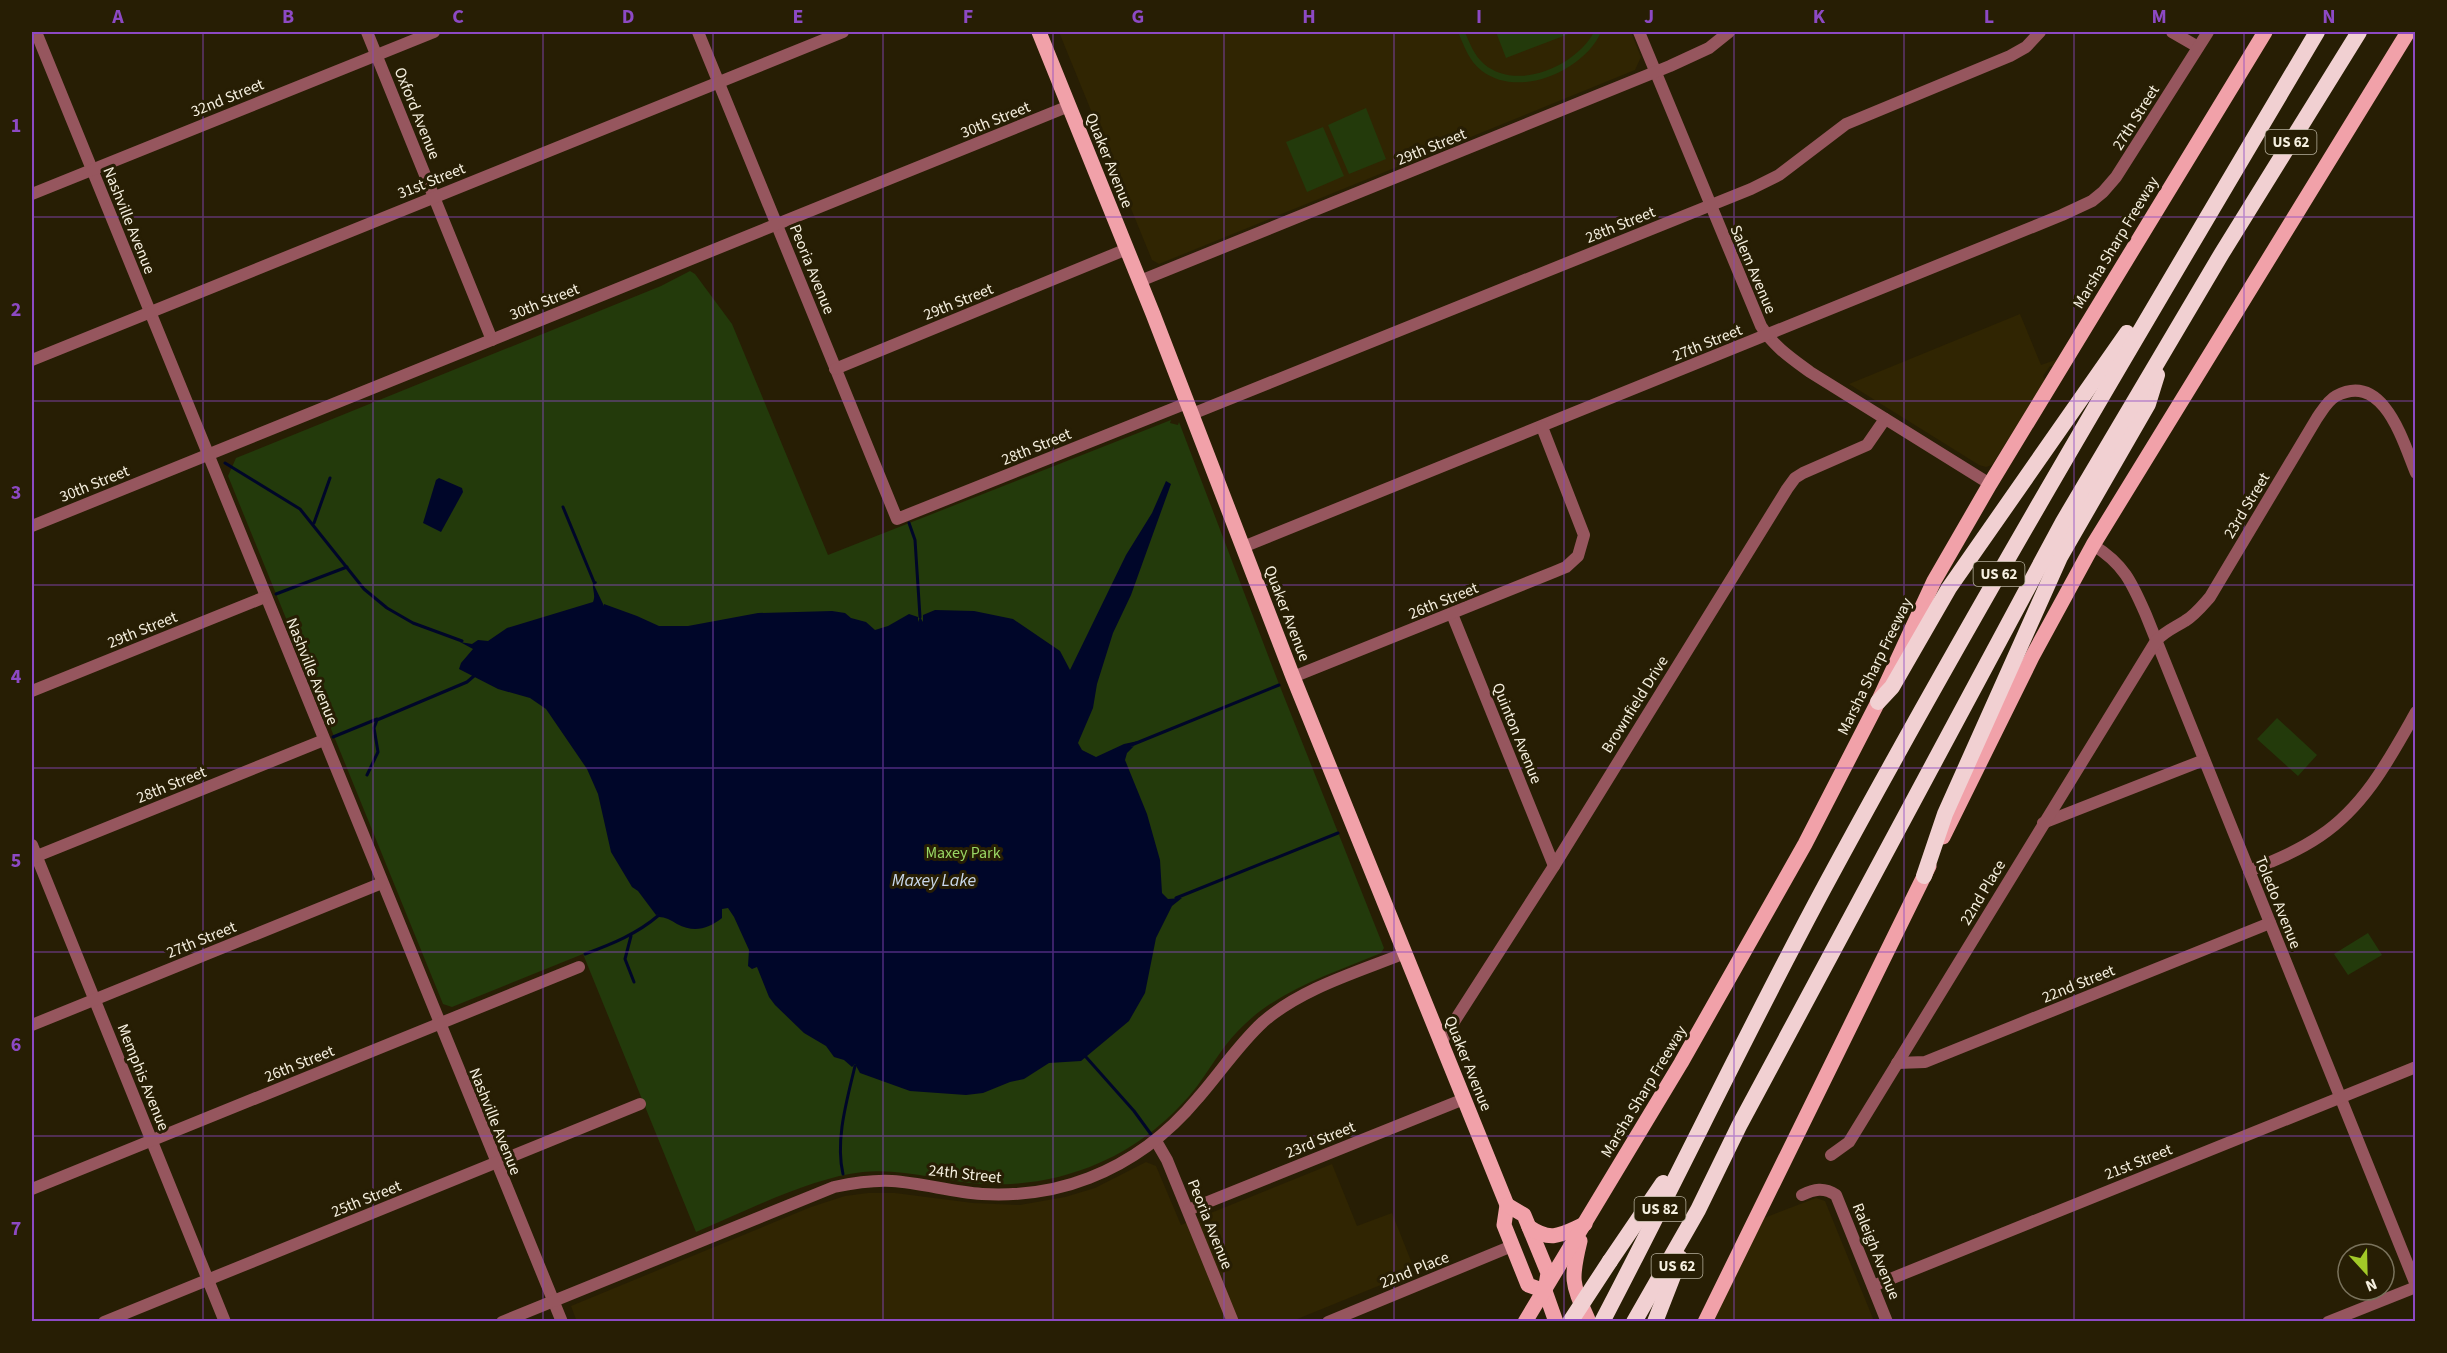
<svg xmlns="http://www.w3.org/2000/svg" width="2447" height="1353" font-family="'Source Sans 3',sans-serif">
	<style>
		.built { fill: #302502 }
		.green { fill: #233a0b }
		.water { fill: #000629 }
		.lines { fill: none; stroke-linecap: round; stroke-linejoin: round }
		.stream { stroke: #000629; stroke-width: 3 }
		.minor { stroke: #96565e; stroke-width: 12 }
		.major { stroke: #f1a1a9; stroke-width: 15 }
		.highway { stroke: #f1d0d2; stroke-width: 16 }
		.highway-bridge { stroke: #f1d0d2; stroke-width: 16 }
		.grid { fill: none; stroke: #8d49c4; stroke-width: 1.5; stroke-opacity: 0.55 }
		.labels { text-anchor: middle; stroke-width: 6; stroke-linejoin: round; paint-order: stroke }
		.shield { fill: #271e04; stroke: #b7b09d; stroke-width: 1.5 }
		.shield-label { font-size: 15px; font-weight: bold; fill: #f5efdf }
		.street-label { font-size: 16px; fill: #f5efdf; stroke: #271e04 }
		.park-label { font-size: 16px; fill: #99d664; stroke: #271e04 }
		.water-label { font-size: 18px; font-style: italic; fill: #c9d8ec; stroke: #271e04 }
		.neatline { fill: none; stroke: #8d49c4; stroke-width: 2 }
		.grid-label { font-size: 20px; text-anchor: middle; font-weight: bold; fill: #8d49c4 }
	</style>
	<rect width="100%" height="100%" fill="#271e04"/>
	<g class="built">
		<polygon points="1059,32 1631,32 1641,57 1635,70 1159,264 1152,260"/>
		<polygon points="2020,314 2041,365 2061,358 2053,366 2050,366 2043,376 2045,380 1992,465 1986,467 1979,465 1849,384"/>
		<polygon points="1146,1162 1156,1166 1181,1225 1332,1164 1357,1226 1392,1213 1415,1271 1290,1322 577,1322 571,1306 811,1207 845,1196 868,1193 895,1193 973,1203 1020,1205 1065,1197 1095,1188"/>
		<polygon points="1816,1198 1825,1201 1874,1321 1713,1322 1764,1218"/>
	</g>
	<g class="green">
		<path d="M1458,32H1465C1470,44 1474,55 1484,64C1517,92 1576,66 1594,32H1601C1584,71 1519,99 1482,71C1469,61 1464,46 1458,32Z"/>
		<polygon points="1496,32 1574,32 1506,58"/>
		<polygon points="1366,108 1386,159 1349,174 1328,125"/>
		<polygon points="1323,127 1344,176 1307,192 1286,142"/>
		<path d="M690,271L695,274L732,324L828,555L1171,420L1170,423L1178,425L1179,422L1279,684L1384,948L1381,953C1334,973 1283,988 1245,1024C1226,1041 1213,1064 1198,1085C1173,1118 1137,1147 1099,1163C1063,1179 1023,1186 984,1184C943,1182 904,1168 863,1172C809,1178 747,1211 696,1232L583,954L452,1007L443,1004L228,476L236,458L661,286Z"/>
		<polygon points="2277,718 2317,755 2298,776 2257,739"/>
		<polygon points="2368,933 2382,955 2348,975 2334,954"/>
	</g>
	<g class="water">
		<polygon points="439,478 462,488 463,492 441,532 423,523 436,480"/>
		<path d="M1166,481L1171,484L1131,595L1113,633L1097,684L1093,708L1078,743L1082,750L1096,757L1124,744L1138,741L1130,745L1131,747L1134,746L1127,753L1125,760L1147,814L1160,860L1162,893L1168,899L1182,898L1172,906L1156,938L1145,993L1129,1021L1081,1061L1049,1063L1024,1079L1010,1082L983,1093L966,1095L910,1091L860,1073L855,1064L852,1067L844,1060L834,1057L826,1046L804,1033L775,1005L769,997L757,967L752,969L748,966L749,950L734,917L728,908L722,909V918C708,929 694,933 677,924C671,920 665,917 659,917V914L656,915L638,891L632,887L611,852L598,794L587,769L546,709L530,698L498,689L459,669L461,663L473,649L460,642L472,644L478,640L488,641L507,628L593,602C596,595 592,589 593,583L596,581L597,583L594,585L604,606V604L637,616L659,626H688L758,613L832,611L845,613L851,618L866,622L875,630L888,626L909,614L918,617V622L920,617L923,622V615L935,610L974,611L1013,619L1060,651L1070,670L1126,555L1152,513Z"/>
	</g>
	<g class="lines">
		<g class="stream">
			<polyline points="225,463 300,509 364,589 387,608 413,623 462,641"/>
			<polyline points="563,507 594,582"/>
			<polyline points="314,523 330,478"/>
			<polyline points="909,523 915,540 920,617"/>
			<polyline points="276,594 347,567"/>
			<polyline points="333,737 377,719"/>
			<polyline points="1129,746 1279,685"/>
			<polyline points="367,775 378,752 374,728 377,720 467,682 474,676"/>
			<polyline points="1176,898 1338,833"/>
			<polyline points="631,936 625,959 634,982"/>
			<path d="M585,954C612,944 637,934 659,915"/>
			<polyline points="1086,1057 1134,1111 1153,1137"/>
			<path d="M843,1174C835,1140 847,1100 855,1066"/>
		</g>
		<g class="minor">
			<polyline points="36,32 562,1322"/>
			<polyline points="367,32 492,340"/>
			<polyline points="698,32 897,519 1187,403"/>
			<path d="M1639,32L1761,326C1773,346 1791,358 1810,372L1990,484"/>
			<polyline points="2172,32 2198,47"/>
			<polyline points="32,194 434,32"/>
			<polyline points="1140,281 1670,66 1709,48 1729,32"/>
			<polyline points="32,360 843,32"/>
			<polyline points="835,369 1127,249"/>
			<polyline points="1192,414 1751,189 1779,175 1846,124 2010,56 2026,47 2040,32"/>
			<polyline points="32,526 1069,106"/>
			<path d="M2093,545C2124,564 2132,583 2146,615L2416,1285"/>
			<polyline points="1243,547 2062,215 2092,201 2103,192 2116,177 2208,32"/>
			<polyline points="1452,614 1554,866"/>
			<polyline points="1293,677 1554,572 1566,567 1578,556 1584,535 1542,427"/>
			<polyline points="32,691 265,597"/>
			<polyline points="2043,823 2204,760"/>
			<polyline points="32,845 225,1322"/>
			<polyline points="32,858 324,740"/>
			<path d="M2249,871C2273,861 2298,851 2320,836C2365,806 2390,758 2416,712"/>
			<polyline points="32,1025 382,883"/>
			<polyline points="1441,1042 1554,866 1787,489 1795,478 1803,473 1867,445 1885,419"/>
			<polyline points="1897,1063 1925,1062 2270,923"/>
			<polyline points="1156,1141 1167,1160 1233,1322"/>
			<path d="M1831,1155L1849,1142L2156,641C2165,631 2174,628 2185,621C2195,615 2202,606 2210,597L2317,418C2322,411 2328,400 2336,396C2384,371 2403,442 2416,473"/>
			<polyline points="32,1189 579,967"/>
			<path d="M1802,1195C1814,1189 1824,1187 1836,1195L1887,1322"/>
			<polyline points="1188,1210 1464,1099"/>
			<polyline points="1873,1286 2416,1067"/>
			<polyline points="104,1322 640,1104"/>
			<path d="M502,1322L834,1187C853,1183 872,1180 892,1181C922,1183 952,1192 982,1194C1018,1196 1056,1191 1089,1178C1133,1161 1168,1134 1198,1098C1220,1073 1238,1045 1263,1022C1302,988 1358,972 1405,953"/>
			<polyline points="1328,1322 1512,1246"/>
			<polyline points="2328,1322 2416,1287"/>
		</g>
		<g class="major">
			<polyline points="1039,32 1153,314 1293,677 1507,1205 1504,1225 1528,1285 1545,1291"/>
			<polyline points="1943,837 2032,657 2093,545 2408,32"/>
			<polyline points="1507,1205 1524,1215 1548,1273 1545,1291 1556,1322"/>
			<path d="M1529,1227C1552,1243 1562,1234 1585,1224"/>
			<path d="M1580,1241C1570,1282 1572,1283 1589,1322"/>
			<polyline points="1525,1322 1681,1063 1805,844 1878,702 1934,581 1990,484 2265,32"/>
			<polyline points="1705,1322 1929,866"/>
		</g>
		<g class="highway">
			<polyline points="1878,702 1892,687 1949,588 2127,333"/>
			<polyline points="1924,876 1945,814 2060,557 2148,404 2157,375"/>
			<polyline points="1610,1261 1663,1183"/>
			<path d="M1602,1322C1678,1177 1748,1029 1825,886C1981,597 2150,314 2317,32"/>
			<polyline points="1634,1322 1698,1210 1739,1126 2063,522 2222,253 2359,32"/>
			<polyline points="1655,1322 1680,1258"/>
		</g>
		<polyline class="highway-bridge" points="1570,1322 1610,1261"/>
	</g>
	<path class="grid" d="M203,32V1322M373,32V1322M543,32V1322M713,32V1322M883,32V1322M1053,32V1322M1224,32V1322M1394,32V1322M1564,32V1322M1734,32V1322M1904,32V1322M2074,32V1322M2244,32V1322M32,217H2416M32,401H2416M32,585H2416M32,768H2416M32,952H2416M32,1136H2416"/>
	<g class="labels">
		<g class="shield">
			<rect x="2265.5" y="130" width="51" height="24" rx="4.5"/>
			<rect x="1973.5" y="562" width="51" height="24" rx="4.5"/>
			<rect x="1634.5" y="1197" width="51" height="24" rx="4.5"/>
			<rect x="1651.5" y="1254" width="51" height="24" rx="4.5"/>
		</g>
		<g class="shield-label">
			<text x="2291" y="147">US 62</text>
			<text x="1999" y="579">US 62</text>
			<text x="1660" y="1214">US 82</text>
			<text x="1677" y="1271">US 62</text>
		</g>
		<g class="street-label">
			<text transform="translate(227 97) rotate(-22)" y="6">32nd Street</text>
			<text transform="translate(418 113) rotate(68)" y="6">Oxford Avenue</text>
			<text transform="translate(2135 117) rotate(-58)" y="6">27th Street</text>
			<text transform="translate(995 119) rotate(-22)" y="6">30th Street</text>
			<text transform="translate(1431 146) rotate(-22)" y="6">29th Street</text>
			<text transform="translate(1110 160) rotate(68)" y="6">Quaker Avenue</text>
			<text transform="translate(431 180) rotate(-22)" y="6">31st Street</text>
			<text transform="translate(130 220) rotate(68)" y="6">Nashville Avenue</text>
			<text transform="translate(1620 224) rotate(-22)" y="6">28th Street</text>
			<text transform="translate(2115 242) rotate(-59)" y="6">Marsha Sharp Freeway</text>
			<text transform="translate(813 269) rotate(68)" y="6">Peoria Avenue</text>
			<text transform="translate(1754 269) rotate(67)" y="6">Salem Avenue</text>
			<text transform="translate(544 301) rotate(-22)" y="6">30th Street</text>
			<text transform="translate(958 301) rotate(-22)" y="6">29th Street</text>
			<text transform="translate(1707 342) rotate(-22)" y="6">27th Street</text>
			<text transform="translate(1036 446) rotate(-22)" y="6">28th Street</text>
			<text transform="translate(94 483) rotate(-22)" y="6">30th Street</text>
			<text transform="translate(2246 505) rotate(-59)" y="6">23rd Street</text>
			<text transform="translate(1443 600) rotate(-22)" y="6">26th Street</text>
			<text transform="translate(1288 613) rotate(69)" y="6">Quaker Avenue</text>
			<text transform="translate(142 629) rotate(-22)" y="6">29th Street</text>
			<text transform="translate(1874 666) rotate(-64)" y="6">Marsha Sharp Freeway</text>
			<text transform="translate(313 671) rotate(68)" y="6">Nashville Avenue</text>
			<text transform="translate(1634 704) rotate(-58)" y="6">Brownfield Drive</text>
			<text transform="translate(1518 733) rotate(68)" y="6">Quinton Avenue</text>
			<text transform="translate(171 784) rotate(-22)" y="6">28th Street</text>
			<text transform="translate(1982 892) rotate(-59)" y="6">22nd Place</text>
			<text transform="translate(2279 902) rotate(68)" y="6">Toledo Avenue</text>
			<text transform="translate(201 939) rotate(-22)" y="6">27th Street</text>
			<text transform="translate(2078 983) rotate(-22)" y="6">22nd Street</text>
			<text transform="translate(299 1063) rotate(-22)" y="6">26th Street</text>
			<text transform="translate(1469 1063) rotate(68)" y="6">Quaker Avenue</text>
			<text transform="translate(144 1077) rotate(68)" y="6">Memphis Avenue</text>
			<text transform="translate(1643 1091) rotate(-59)" y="6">Marsha Sharp Freeway</text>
			<text transform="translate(496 1121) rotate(68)" y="6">Nashville Avenue</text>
			<text transform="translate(1320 1139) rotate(-22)" y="6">23rd Street</text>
			<text transform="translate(2138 1161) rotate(-22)" y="6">21st Street</text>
			<text transform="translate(965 1173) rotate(6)" y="6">24th Street</text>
			<text transform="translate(366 1198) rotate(-22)" y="6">25th Street</text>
			<text transform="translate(1211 1224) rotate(68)" y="6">Peoria Avenue</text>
			<text transform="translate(1877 1251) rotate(68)" y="6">Raleigh Avenue</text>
			<text transform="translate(1414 1269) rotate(-22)" y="6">22nd Place</text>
		</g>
		<g class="park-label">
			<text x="963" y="858">Maxey Park</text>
		</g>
		<g class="water-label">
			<text x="934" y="886">Maxey Lake</text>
		</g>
	</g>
	<rect width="2447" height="1353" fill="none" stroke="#271e04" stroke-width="66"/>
	<g transform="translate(2366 1272) rotate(158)"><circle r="28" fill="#271e04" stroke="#79725c" stroke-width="1.5"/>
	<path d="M0-4.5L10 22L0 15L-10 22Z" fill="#a2c928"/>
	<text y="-9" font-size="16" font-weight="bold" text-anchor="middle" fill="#f5efdf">N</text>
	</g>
	<rect x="33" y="33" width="2381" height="1287" class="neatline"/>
	<g class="grid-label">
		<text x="118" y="23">A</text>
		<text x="288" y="23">B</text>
		<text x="458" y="23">C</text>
		<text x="628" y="23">D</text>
		<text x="798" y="23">E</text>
		<text x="968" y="23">F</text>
		<text x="1138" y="23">G</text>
		<text x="1309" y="23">H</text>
		<text x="1479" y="23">I</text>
		<text x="1649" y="23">J</text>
		<text x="1819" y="23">K</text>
		<text x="1989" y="23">L</text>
		<text x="2159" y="23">M</text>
		<text x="2329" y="23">N</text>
		<text x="16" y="132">1</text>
		<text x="16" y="316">2</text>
		<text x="16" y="499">3</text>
		<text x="16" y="683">4</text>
		<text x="16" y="867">5</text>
		<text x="16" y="1051">6</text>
		<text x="16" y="1235">7</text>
	</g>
</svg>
